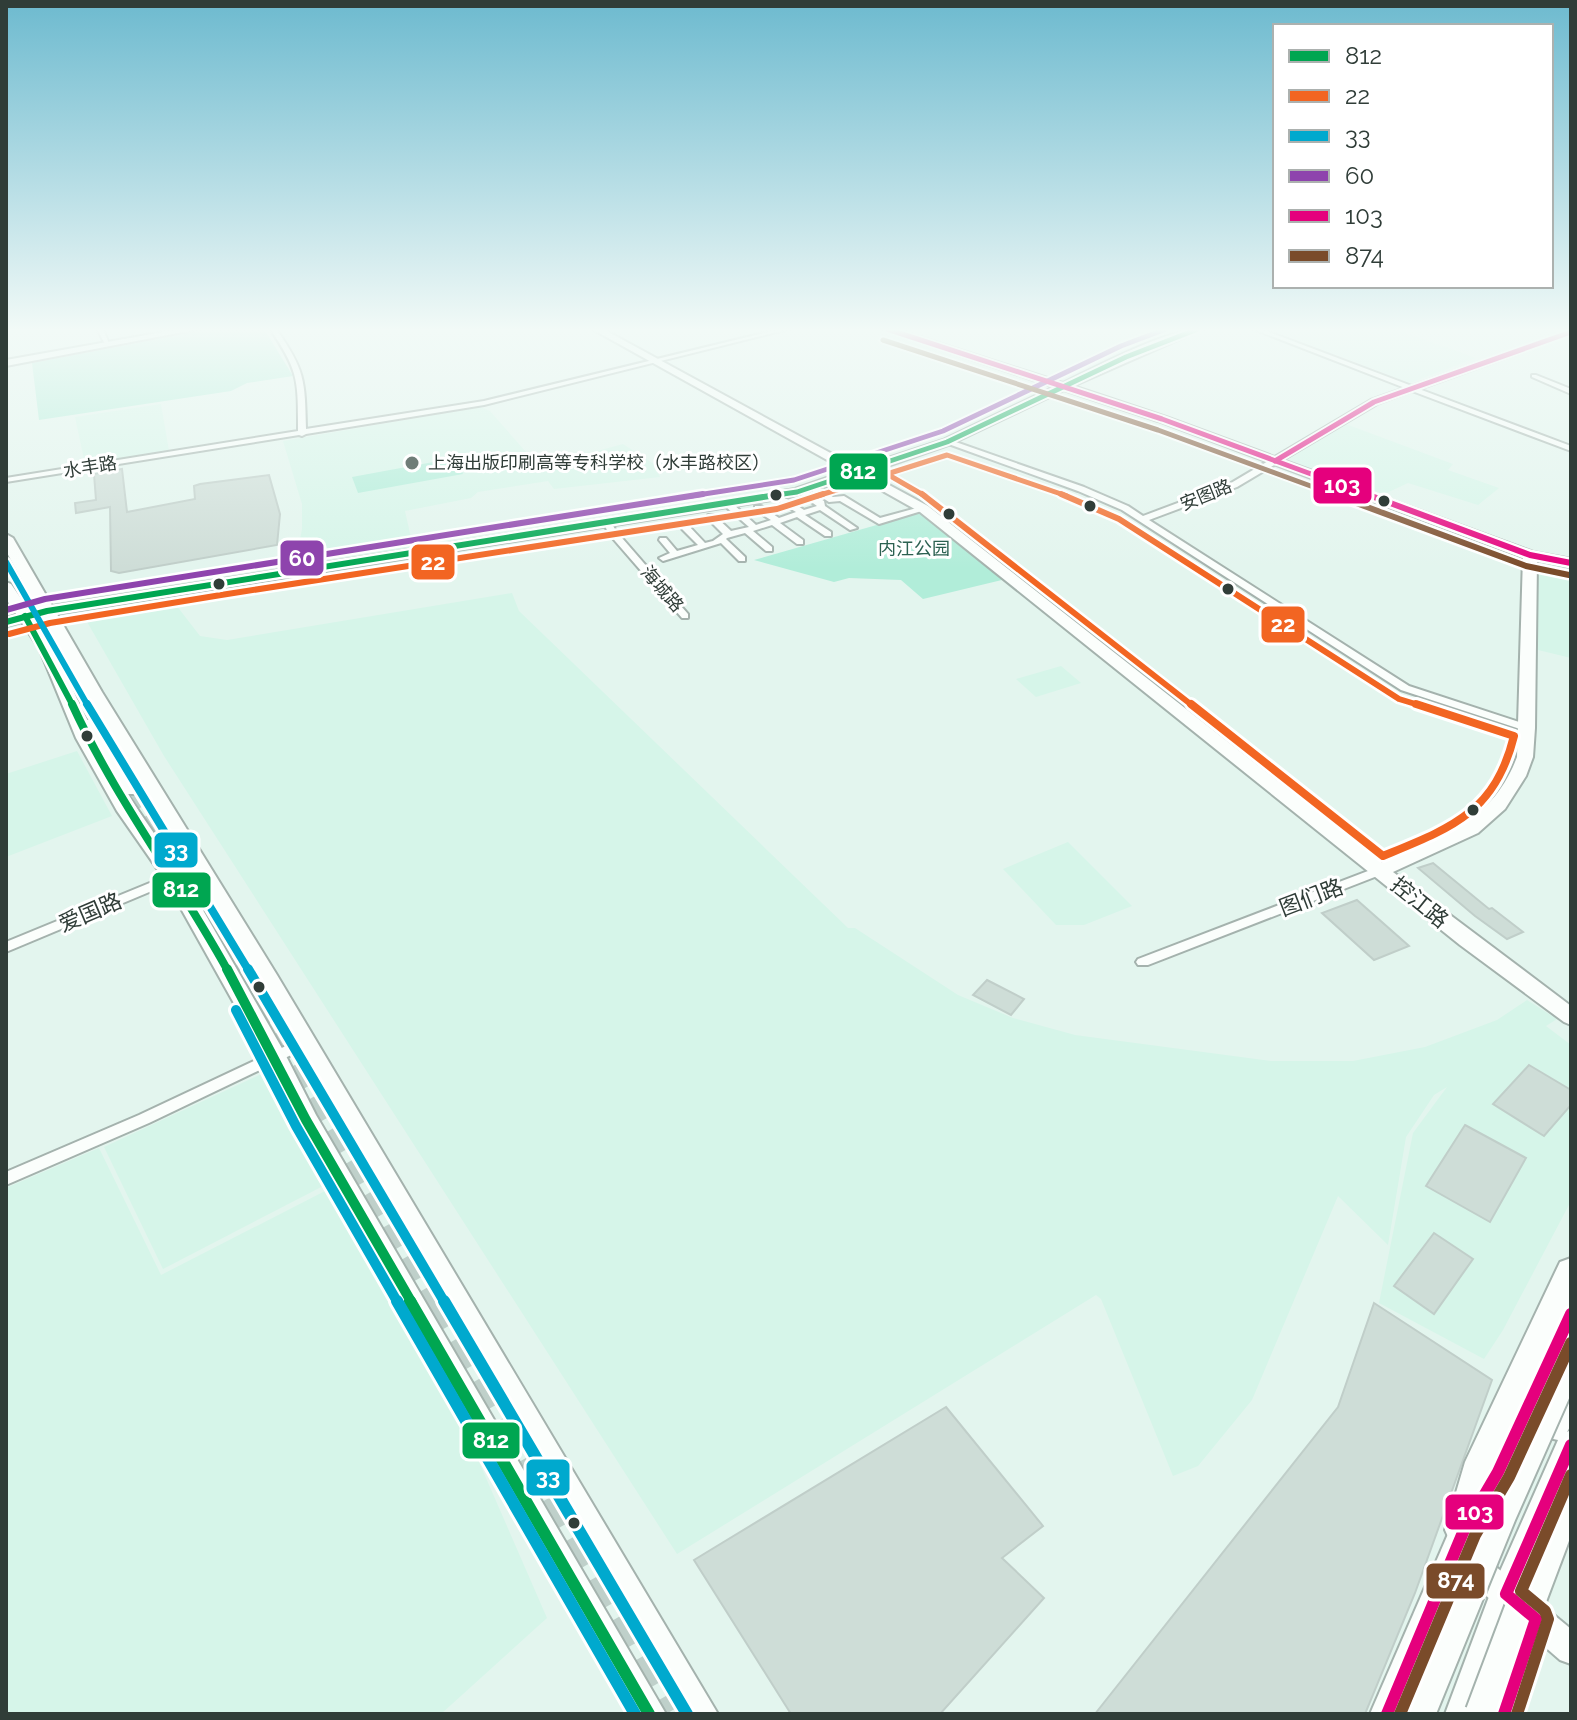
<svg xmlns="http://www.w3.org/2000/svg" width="1577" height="1720" font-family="Raleway,'Noto Sans SC',sans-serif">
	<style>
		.built { fill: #d6f5e9 }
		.green { fill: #b1edd9 }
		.building { fill: #ceddd7; stroke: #c0cec9; stroke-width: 2 }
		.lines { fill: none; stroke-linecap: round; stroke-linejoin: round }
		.primary-tunnel-far2 { stroke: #bfd0ca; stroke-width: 19; stroke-dasharray: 19 10; stroke-linecap: butt }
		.primary-tunnel-far1 { stroke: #bfd0ca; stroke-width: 25; stroke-dasharray: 25 12; stroke-linecap: butt }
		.primary-tunnel { stroke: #bfd0ca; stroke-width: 31; stroke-dasharray: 31 15; stroke-linecap: butt }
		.street-casing { stroke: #a4b2ad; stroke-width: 4 }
		.secondary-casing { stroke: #a4b2ad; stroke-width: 4 }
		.primary-casing { stroke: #a4b2ad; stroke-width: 4 }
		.highway-casing { stroke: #a4b2ad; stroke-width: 4 }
		.street { fill: #fbfefc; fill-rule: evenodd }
		.secondary { fill: #fbfefc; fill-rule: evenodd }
		.primary { fill: #fbfefc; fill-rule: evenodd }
		.highway { fill: #fbfefc; fill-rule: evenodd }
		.highway-bridge-casing { stroke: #a4b2ad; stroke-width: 41; stroke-linecap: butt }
		.highway-bridge { stroke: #fbfefc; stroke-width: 37 }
		.bus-1-far4-casing { stroke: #fff; stroke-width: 9 }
		.bus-1-far3-casing { stroke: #fff; stroke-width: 11 }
		.bus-1-far2-casing { stroke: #fff; stroke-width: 14 }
		.bus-1-far1-casing { stroke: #fff; stroke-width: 16 }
		.bus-1-casing { stroke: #fff; stroke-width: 18 }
		.bus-2-far2-casing { stroke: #fff; stroke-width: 9 }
		.bus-2-far1-casing { stroke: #fff; stroke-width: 11 }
		.bus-2-casing { stroke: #fff; stroke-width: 14 }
		.bus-3-far3-casing { stroke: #fff; stroke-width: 11 }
		.bus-3-far2-casing { stroke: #fff; stroke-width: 14 }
		.bus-3-far1-casing { stroke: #fff; stroke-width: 16 }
		.bus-3-casing { stroke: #fff; stroke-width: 18 }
		.bus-4-far1-casing { stroke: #fff; stroke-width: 9 }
		.bus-4-casing { stroke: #fff; stroke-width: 11 }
		.bus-5-far2-casing { stroke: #fff; stroke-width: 9 }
		.bus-5-far1-casing { stroke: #fff; stroke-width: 11 }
		.bus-5-casing { stroke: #fff; stroke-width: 18 }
		.bus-6-far2-casing { stroke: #fff; stroke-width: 9 }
		.bus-6-far1-casing { stroke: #fff; stroke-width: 11 }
		.bus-6-casing { stroke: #fff; stroke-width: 18 }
		.bus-1-far4 { stroke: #00a651; stroke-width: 5 }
		.bus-1-far3 { stroke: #00a651; stroke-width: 6 }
		.bus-1-far2 { stroke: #00a651; stroke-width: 8 }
		.bus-1-far1 { stroke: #00a651; stroke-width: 10 }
		.bus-1 { stroke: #00a651; stroke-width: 12 }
		.bus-2-far2 { stroke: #f26522; stroke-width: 5 }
		.bus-2-far1 { stroke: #f26522; stroke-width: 6 }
		.bus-2 { stroke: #f26522; stroke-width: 8 }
		.bus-3-far3 { stroke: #00a9ce; stroke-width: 6 }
		.bus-3-far2 { stroke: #00a9ce; stroke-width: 8 }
		.bus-3-far1 { stroke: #00a9ce; stroke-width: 10 }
		.bus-3 { stroke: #00a9ce; stroke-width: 12 }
		.bus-4-far1 { stroke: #8e44ad; stroke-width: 5 }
		.bus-4 { stroke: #8e44ad; stroke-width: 6 }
		.bus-5-far2 { stroke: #e5007d; stroke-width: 5 }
		.bus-5-far1 { stroke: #e5007d; stroke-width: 6 }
		.bus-5 { stroke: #e5007d; stroke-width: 12 }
		.bus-6-far2 { stroke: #7a4b2a; stroke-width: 5 }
		.bus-6-far1 { stroke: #7a4b2a; stroke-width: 6 }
		.bus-6 { stroke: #7a4b2a; stroke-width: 12 }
		.poi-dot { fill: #6f7d78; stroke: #fff; stroke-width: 3 }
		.bus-dot { fill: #303d38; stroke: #fff; stroke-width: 3 }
		.labels { text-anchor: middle; stroke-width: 6; stroke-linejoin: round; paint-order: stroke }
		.far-poi-label { font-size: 18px; fill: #303d38; stroke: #fff; text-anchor: start }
		.far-street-label { font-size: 18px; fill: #303d38; stroke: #fff }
		.far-park-label { font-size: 18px; fill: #2c6151; stroke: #fff }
		.street-label { font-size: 22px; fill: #303d38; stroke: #fff }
		.line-badge { stroke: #fff; stroke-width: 3 }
		.badge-label { font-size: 22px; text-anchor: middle; font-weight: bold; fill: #fff }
	</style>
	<rect width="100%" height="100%" fill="#e3f5ee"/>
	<g class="built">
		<polygon points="1269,329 1395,329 1476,358 1410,383"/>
		<polygon points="161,404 169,451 85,464 75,417"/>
		<polygon points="480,407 490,411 532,459 594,452 623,444 654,464 660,477 554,489 548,481 478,492 471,498 405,511 413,547 295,564 302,529 302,504 283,441"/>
		<polygon points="1343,423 1453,464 1448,470 1499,488 1478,505 1408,483 1378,497 1279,460"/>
		<polygon points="1535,562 1571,566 1571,658 1534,649"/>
		<polygon points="512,593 519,611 848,928 855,928 958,995 1013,1018 1075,1035 1271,1061 1353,1061 1425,1047 1497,1020 1527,1000 1557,1019 1546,1026 1571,1045 1571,1201 1503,1330 1484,1359 1379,1303 1413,1133 1447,1087 1434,1095 1406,1137 1388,1245 1338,1196 1252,1400 1198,1466 1173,1476 1101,1299 1096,1295 677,1554 164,756 86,620 173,601 200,636 227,640"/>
		<polygon points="1061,666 1081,683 1036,697 1016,679"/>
		<polygon points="77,751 112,816 6,857 6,774"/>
		<polygon points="1068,842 1132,906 1084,925 1056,925 1003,869"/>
		<polygon points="270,1070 327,1184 163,1269 104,1147"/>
		<polygon points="99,1148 161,1275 327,1190 466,1432 547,1618 441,1714 6,1714 6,1188"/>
	</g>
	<g class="green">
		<polygon points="211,329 264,329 293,376 247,383 231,391 39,420 32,363"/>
		<polygon points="455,458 463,474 358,493 352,477"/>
		<polygon points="922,512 1006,579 923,599 901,580 849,578 834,582 754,560"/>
	</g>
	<g class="building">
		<polygon points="122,469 127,512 195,499 194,486 200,484 269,475 280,514 277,545 119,573 111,571 110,507 76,513 75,503 96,500 94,474"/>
		<polygon points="1433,863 1489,909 1492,908 1523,932 1507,939 1475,916 1418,868"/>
		<polygon points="1357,900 1409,946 1374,960 1322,913"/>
		<polygon points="987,980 1024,999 1011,1015 973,995"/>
		<polygon points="1529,1065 1571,1090 1571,1105 1544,1136 1493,1104"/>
		<polygon points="1465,1125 1526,1158 1490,1222 1426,1186"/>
		<polygon points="1434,1233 1473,1259 1434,1314 1394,1286"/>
		<polygon points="1374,1303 1492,1380 1415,1593 1365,1714 1095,1714 1338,1407"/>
		<polygon points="946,1407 1043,1526 1002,1558 1044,1598 940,1714 791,1714 694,1560"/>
	</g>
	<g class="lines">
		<polyline class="primary-tunnel-far2" points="133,790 240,971"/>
		<polyline class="primary-tunnel-far1" points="239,969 431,1303"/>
		<polyline class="primary-tunnel" points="430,1301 666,1714"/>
		<defs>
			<g id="street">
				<polygon points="97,329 103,329 110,346 106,346"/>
				<path d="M270,329H276C305,370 305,380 306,429L484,401L780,329H789L484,405L306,434L302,436L299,435L6,482V478L298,431C298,381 299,371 270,329Z"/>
				<polygon points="1253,329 1261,329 1412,386 1571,330 1571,334 1419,389 1571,446 1571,451 1412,391 1377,404 1237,487 1149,520 1409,686 1531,726 1532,728 1531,730 1523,730 1401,690 1122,510 1078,491 943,442 950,440 1084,487 1128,506 1143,516 1231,483 1371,400 1405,388"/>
				<polygon points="1532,375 1536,375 1571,389 1571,394 1532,377"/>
				<polygon points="809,485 815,485 833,497 844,496 880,518 924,506 928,509 879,524 840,501 829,502 809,489"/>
				<polygon points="803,492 809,492 824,501 825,506 857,528 850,530 820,510 805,515 831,532 831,536 825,536 797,517 780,523 803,540 803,544 797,544 772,525 753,531 772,547 772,551 766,551 745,533 727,538 726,539 745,557 745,561 739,561 721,543 663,561 659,558 670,553 659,540 660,538 666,538 677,551 698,545 682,529 682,525 688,525 705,543 713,541 723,534 708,519 708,515 714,515 731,531 749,527 726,507 726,503 732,503 756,525 771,520 755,510 755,506 761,506 779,518 796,512 781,503 781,499 787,499 804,510 817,506 803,496"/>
				<polygon points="608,521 611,522 616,531 688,614 688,618 682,618 609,534 604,524"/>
				<polygon points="1381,866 1387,870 1385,873 1148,965 1138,965 1136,962 1138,959"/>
				<polygon points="174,873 180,877 178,880 6,952 6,942"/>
				<polygon points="305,1037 310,1038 312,1042 310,1046 149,1123 6,1185 6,1172 139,1115"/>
			</g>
			<g id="secondary">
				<polygon points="180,329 199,329 6,366 6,360"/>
				<path d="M592,329H603L858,468L943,440L1054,387L882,329H895L1063,383C1098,366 1166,329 1203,329L1073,386L1166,417L1533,552L1571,559V567L1537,560L1535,728L1533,757L1526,776L1505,809L1478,833L1393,872L1571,1006V1025L1564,1022L1460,945L920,512L856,476L797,496L48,615L6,626V618L47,607L795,489L847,471ZM1064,390L1158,421L1523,557L1517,757C1492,823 1441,836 1382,863L928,506L867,473L951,444Z"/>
				<polygon points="1485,1562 1495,1566 1571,1629 1571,1664 1560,1660 1475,1586 1471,1576 1475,1566"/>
			</g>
			<g id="primary">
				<polygon points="6,534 13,538 102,692 277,975 718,1714 682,1714 261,987 84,692 6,551"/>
				<polygon points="6,582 11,584 55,648 86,720 98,720 142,790 140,794 127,794 184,877 283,1050 316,1115 666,1714 630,1714 297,1127 264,1057 165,880 117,811 76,738 39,648 6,599"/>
				<polygon points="1571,1301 1571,1344 1562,1363 1552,1367 1542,1363 1538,1354 1561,1305"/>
				<polygon points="1571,1381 1571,1425 1567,1432 1571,1430 1571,1480 1521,1596 1479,1714 1445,1714 1490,1594 1558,1440 1544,1437 1539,1427 1561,1385"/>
				<polygon points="1469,1506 1480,1511 1485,1522 1404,1714 1370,1714 1458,1511"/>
				<polygon points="1521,1650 1533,1655 1538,1667 1521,1714 1487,1714 1509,1655"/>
			</g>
			<polygon id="highway" points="1571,1258 1571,1308 1501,1464 1477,1543 1464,1549 1451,1543 1445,1530 1465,1462 1560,1262"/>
		</defs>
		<use href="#street" class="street-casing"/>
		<use href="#secondary" class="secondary-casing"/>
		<use href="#primary" class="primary-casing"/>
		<use href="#highway" class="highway-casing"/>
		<use href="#street" class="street"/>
		<use href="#secondary" class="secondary"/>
		<use href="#primary" class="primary"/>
		<use href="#highway" class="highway"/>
		<defs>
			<g id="highway-bridge">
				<polyline points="1416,1714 1498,1513 1571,1348"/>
				<polyline points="1484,1714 1571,1483"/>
			</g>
		</defs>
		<use href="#highway-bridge" class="highway-bridge-casing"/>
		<use href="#highway-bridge" class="highway-bridge"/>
		<defs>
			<polyline id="bus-1-far4" points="769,496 797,492 947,442 1126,357 1198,329"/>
			<g id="bus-1-far3">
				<polyline points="25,616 73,706"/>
				<polyline points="6,622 47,611 782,494"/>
			</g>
			<path id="bus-1-far2" d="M72,704C115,798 178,880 228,971"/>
			<polyline id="bus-1-far1" points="227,969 306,1120 412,1303"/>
			<polyline id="bus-1" points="410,1301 649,1714"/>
			<g id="bus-2-far2">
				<polyline points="817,496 856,484"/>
				<polyline points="925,496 887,474 947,455 1067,496"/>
			</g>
			<g id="bus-2-far1">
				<polyline points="922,494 1193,706"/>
				<polyline points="1061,494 1119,519 1399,699 1422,706"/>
				<polyline points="9,634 50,623 221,595 777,509 823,494"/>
			</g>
			<path id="bus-2" d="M1191,704L1383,856C1451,828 1495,813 1514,736L1416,704"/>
			<polyline id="bus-3-far3" points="6,562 88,706"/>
			<polyline id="bus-3-far2" points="87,704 249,971"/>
			<g id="bus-3-far1">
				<polyline points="248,969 445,1303"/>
				<polyline points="236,1010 296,1126 398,1303"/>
			</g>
			<g id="bus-3">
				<polyline points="397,1301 635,1714"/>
				<polyline points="444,1301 687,1714"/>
			</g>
			<polyline id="bus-4-far1" points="691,496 794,480 943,431 1121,346 1166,329"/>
			<polyline id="bus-4" points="6,610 45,599 703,494"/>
			<g id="bus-5-far2">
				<polyline points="887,329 1162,419 1371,496"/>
				<polyline points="1275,461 1374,402 1571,332"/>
			</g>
			<polyline id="bus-5-far1" points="1366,494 1530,555 1571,563"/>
			<g id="bus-5">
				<polyline points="1387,1714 1464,1530 1498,1472 1571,1314"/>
				<polyline points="1504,1714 1536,1619 1506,1594 1571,1445"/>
			</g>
			<polyline id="bus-6-far2" points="883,340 1158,430 1338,496"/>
			<polyline id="bus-6-far1" points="1332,494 1526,566 1569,575"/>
			<g id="bus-6">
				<polyline points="1400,1714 1475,1535 1509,1477 1571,1343"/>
				<polyline points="1517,1714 1548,1619 1545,1611 1521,1591 1571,1475"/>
			</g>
		</defs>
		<use href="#bus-1-far4" class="bus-1-far4-casing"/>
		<use href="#bus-1-far3" class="bus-1-far3-casing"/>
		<use href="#bus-1-far2" class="bus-1-far2-casing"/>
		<use href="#bus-1-far1" class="bus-1-far1-casing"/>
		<use href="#bus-1" class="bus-1-casing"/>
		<use href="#bus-2-far2" class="bus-2-far2-casing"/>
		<use href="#bus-2-far1" class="bus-2-far1-casing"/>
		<use href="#bus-2" class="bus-2-casing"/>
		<use href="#bus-3-far3" class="bus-3-far3-casing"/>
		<use href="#bus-3-far2" class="bus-3-far2-casing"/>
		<use href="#bus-3-far1" class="bus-3-far1-casing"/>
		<use href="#bus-3" class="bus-3-casing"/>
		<use href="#bus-4-far1" class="bus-4-far1-casing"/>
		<use href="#bus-4" class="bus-4-casing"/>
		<use href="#bus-5-far2" class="bus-5-far2-casing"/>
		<use href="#bus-5-far1" class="bus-5-far1-casing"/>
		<use href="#bus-5" class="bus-5-casing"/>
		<use href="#bus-6-far2" class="bus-6-far2-casing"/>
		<use href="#bus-6-far1" class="bus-6-far1-casing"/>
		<use href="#bus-6" class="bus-6-casing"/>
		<use href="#bus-1-far4" class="bus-1-far4"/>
		<use href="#bus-1-far3" class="bus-1-far3"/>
		<use href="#bus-1-far2" class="bus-1-far2"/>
		<use href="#bus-1-far1" class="bus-1-far1"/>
		<use href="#bus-1" class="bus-1"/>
		<use href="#bus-2-far2" class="bus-2-far2"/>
		<use href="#bus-2-far1" class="bus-2-far1"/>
		<use href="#bus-2" class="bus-2"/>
		<use href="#bus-3-far3" class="bus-3-far3"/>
		<use href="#bus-3-far2" class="bus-3-far2"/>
		<use href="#bus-3-far1" class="bus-3-far1"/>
		<use href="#bus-3" class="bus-3"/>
		<use href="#bus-4-far1" class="bus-4-far1"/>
		<use href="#bus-4" class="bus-4"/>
		<use href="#bus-5-far2" class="bus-5-far2"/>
		<use href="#bus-5-far1" class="bus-5-far1"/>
		<use href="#bus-5" class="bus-5"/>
		<use href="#bus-6-far2" class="bus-6-far2"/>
		<use href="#bus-6-far1" class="bus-6-far1"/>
		<use href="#bus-6" class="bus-6"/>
	</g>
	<linearGradient id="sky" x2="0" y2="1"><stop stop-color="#6dbacf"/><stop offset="0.58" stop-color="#f2faf7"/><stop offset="1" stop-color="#f2faf7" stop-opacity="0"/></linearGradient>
	<rect width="1577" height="569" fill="url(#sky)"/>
	<circle class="poi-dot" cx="412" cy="463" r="8"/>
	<g class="bus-dot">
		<circle cx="776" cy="495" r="7"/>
		<circle cx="1384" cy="501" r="7"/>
		<circle cx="1090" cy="506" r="7"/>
		<circle cx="949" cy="514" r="7"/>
		<circle cx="219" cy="584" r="7"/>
		<circle cx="1228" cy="589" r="7"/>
		<circle cx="87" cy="736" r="7"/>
		<circle cx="1473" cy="810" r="7"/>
		<circle cx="259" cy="987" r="7"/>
		<circle cx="574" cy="1523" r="7"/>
	</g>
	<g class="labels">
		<g class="far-poi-label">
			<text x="428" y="469">上海出版印刷高等专科学校（水丰路校区）</text>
		</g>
		<g class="far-street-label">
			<text transform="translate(90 467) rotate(-9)" y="6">水丰路</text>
			<text transform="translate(1206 495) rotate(-22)" y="6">安图路</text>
			<text transform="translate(662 589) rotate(49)" y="6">海城路</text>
		</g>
		<g class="far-park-label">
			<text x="914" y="555">内江公园</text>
		</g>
		<g class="street-label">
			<text transform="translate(1311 897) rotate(-21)" y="8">图们路</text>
			<text transform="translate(1420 902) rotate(39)" y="8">控江路</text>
			<text transform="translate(90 912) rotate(-23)" y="8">爱国路</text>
		</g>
	</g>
	<g class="line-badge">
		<rect x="828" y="452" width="61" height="39" rx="8" fill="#00a651"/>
		<rect x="1312" y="466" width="61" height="39" rx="8" fill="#e5007d"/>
		<rect x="279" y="539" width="46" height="38" rx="8" fill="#8e44ad"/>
		<rect x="410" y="543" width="46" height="38" rx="8" fill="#f26522"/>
		<rect x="1260" y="605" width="46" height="39" rx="8" fill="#f26522"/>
		<rect x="153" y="831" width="46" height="38" rx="8" fill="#00a9ce"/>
		<rect x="151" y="871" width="61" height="38" rx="8" fill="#00a651"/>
		<rect x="461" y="1421" width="60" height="39" rx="8" fill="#00a651"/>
		<rect x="525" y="1458" width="46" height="39" rx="8" fill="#00a9ce"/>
		<rect x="1444" y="1493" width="61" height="38" rx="8" fill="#e5007d"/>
		<rect x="1425" y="1562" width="61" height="38" rx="8" fill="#7a4b2a"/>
	</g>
	<g class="badge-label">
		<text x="858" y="479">812</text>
		<text x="1342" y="493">103</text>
		<text x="302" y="566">60</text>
		<text x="433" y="570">22</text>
		<text x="1283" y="632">22</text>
		<text x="176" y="858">33</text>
		<text x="181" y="897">812</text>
		<text x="491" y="1448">812</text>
		<text x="548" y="1485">33</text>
		<text x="1475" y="1520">103</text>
		<text x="1456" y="1588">874</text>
	</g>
	<rect width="1577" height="1720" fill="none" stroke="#303d38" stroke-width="16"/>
	<rect x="1273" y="24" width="280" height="264" fill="#ffffff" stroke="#acb1af" stroke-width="2"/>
	<rect x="1289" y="50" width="40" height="12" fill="#00a651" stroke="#acb1af" stroke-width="2"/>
	<text x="1345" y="64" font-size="24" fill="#303d38">812</text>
	<rect x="1289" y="90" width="40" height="12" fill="#f26522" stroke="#acb1af" stroke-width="2"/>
	<text x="1345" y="104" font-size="24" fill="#303d38">22</text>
	<rect x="1289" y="130" width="40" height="12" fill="#00a9ce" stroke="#acb1af" stroke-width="2"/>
	<text x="1345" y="144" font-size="24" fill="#303d38">33</text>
	<rect x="1289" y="170" width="40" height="12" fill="#8e44ad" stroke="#acb1af" stroke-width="2"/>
	<text x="1345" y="184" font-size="24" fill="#303d38">60</text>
	<rect x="1289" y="210" width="40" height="12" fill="#e5007d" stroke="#acb1af" stroke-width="2"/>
	<text x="1345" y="224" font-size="24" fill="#303d38">103</text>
	<rect x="1289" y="250" width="40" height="12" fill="#7a4b2a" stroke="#acb1af" stroke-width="2"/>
	<text x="1345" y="264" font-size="24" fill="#303d38">874</text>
</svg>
